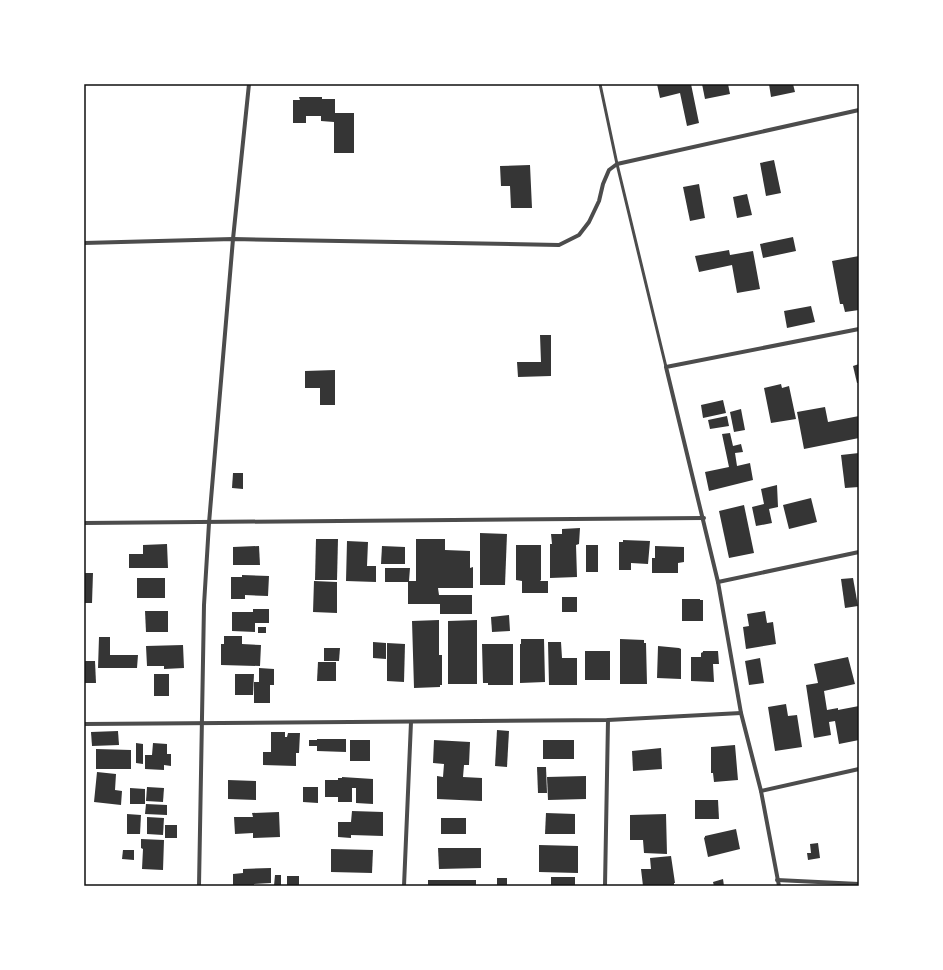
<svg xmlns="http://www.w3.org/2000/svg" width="943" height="970" font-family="Rubik,sans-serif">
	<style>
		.building { fill: #353535 }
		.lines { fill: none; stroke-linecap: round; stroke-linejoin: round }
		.service { stroke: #4c4c4c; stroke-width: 3 }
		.minor { stroke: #4c4c4c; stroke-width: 4 }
		.neatline { fill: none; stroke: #111; stroke-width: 1.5 }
	</style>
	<rect width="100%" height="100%" fill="#fff"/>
	<g class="building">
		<polygon points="657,84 691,84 699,123 687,126 680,93 660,98"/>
		<polygon points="702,84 728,84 730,94 705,99"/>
		<polygon points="769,84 793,84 795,92 771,97"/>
		<polygon points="299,97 322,97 322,99 335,99 335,113 354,113 354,153 334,153 334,122 321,121 321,116 306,116 306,123 293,123 293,100 300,100"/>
		<polygon points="774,160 781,193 766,196 760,163"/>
		<polygon points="530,165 532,208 511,208 510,186 501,186 500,166"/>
		<polygon points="699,184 705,218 690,221 683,187"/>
		<polygon points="747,194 752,215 737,218 733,197"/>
		<polygon points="793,237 796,251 763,258 760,244"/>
		<polygon points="729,250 730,255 753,251 760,289 737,293 732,265 699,272 695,256"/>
		<polygon points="859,256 859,310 845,312 843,304 840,304 832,261"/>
		<polygon points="811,306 815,322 787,328 784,311"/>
		<polygon points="540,335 551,335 551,376 518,377 517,362 541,362"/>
		<polygon points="859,364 859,383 857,383 853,366"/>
		<polygon points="335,370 335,405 320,405 320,388 305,388 305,371"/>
		<polygon points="781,384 782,388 789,386 796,419 771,423 764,388"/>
		<polygon points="723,400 726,413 703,418 701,405"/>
		<polygon points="825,407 828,422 859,416 859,438 804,449 797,412"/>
		<polygon points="741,409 745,430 734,432 730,412"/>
		<polygon points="727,416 729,426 710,429 708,420"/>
		<polygon points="730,433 733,446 741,444 743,452 735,453 737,466 750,463 753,480 709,491 705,472 729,467 722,434"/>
		<polygon points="859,453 859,487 845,488 841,455"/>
		<polygon points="233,473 243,473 243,489 232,488"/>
		<polygon points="777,485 778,507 769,509 772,523 756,526 752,507 764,504 761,489"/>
		<polygon points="811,498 817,522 789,529 783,505"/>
		<polygon points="744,505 754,553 729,558 719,511"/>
		<polygon points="580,528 579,544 576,545 577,577 550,578 550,544 552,544 551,534 562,534 562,529"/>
		<polygon points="480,533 507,534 505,585 480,585"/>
		<polygon points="316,539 338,539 337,580 315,580"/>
		<polygon points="416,539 445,539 445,550 470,551 470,568 473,567 473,588 438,588 439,595 472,595 472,614 440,614 440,604 408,604 408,582 385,582 385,568 410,568 409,581 416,581"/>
		<polygon points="623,540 650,541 648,564 631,563 631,570 619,570 619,542 623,542"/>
		<polygon points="347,541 368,542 367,566 376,566 376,582 346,581"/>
		<polygon points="167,544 168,568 129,568 129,554 143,554 143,545"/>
		<polygon points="516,545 541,545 541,580 540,581 548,581 548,593 522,593 522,581 516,580"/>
		<rect x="586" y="545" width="12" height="27"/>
		<polygon points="259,546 260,565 233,565 233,547"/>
		<polygon points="382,546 405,547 405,564 381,564"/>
		<polygon points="655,546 684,547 684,562 678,563 678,573 652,573 652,558 655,558"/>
		<polygon points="85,573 93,573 92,603 84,603"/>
		<polygon points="242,575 269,576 268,596 245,595 245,599 231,599 231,577 242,577"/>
		<rect x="137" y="578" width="28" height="20"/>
		<polygon points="853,578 858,606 845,608 841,579"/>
		<polygon points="314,581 337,582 337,613 313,612"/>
		<rect x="562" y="597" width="15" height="15"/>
		<polygon points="682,599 700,599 700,600 703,600 703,621 682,621"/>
		<polygon points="253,609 269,609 269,623 255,623 255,632 232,631 232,612 253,612"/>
		<polygon points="145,611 168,611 168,632 146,632"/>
		<polygon points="765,611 767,623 773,622 776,644 746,649 743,627 749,626 747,614"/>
		<polygon points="509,615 510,631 492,632 491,617"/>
		<polygon points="439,620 439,655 442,655 442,685 440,685 440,687 414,688 412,621"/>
		<polygon points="477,620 477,684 448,684 448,621"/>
		<rect x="258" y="627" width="8" height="6"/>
		<polygon points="224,636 242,636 242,644 261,645 260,666 221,665 221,644 224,644"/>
		<polygon points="99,637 110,637 110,655 138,655 137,668 98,668"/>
		<polygon points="521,639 544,639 545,682 520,683 520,644 521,644"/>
		<polygon points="620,639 644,640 644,643 646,643 647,684 620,684"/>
		<polygon points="373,642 386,643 386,659 373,658"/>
		<polygon points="548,642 561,642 562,658 577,658 577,685 549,685"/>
		<polygon points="387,643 405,644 404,682 387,681"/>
		<polygon points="482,644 513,644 513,685 488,685 488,683 483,683"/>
		<polygon points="183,645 184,668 164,669 164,666 147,666 146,646"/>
		<polygon points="658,646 679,648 681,649 681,679 657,678"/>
		<polygon points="324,648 340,648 339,661 324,661"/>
		<rect x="585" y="651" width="25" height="29"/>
		<polygon points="703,651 718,651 719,664 713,664 714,682 691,681 691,657 701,657 701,653 703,652"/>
		<polygon points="848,657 855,684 824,691 827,710 838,708 838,710 859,706 859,740 839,744 835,721 829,722 831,735 814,738 806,685 818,683 814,664"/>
		<polygon points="760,658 764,683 749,685 745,661"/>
		<polygon points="84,661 95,661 96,683 84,683"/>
		<polygon points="318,662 336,662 336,681 317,681"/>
		<polygon points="259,668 274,669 274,685 270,685 270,703 254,703 254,682 259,682"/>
		<rect x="154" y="674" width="15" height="22"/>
		<polygon points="235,674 254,674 253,695 235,695"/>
		<polygon points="786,704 788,716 797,715 802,747 775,751 768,707"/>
		<polygon points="497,730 509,731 507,767 495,766"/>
		<polygon points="118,731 119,745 92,746 91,732"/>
		<polygon points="271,732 285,732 285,737 287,737 288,733 300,733 299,753 296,753 296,766 263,765 263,752 271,752"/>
		<polygon points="317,739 346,739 346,752 317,751 317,746 309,746 309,740 317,740"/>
		<rect x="350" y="740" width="20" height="21"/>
		<polygon points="434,740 470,742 469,765 464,765 463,777 482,778 482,801 437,799 437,776 443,777 444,764 433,763"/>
		<rect x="543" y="740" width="31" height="19"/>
		<polygon points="136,743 143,744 143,764 136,763"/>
		<polygon points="153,743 167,744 167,754 171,754 171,766 164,765 164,770 145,769 145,755 152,755"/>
		<polygon points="735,745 738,780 714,782 713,773 711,773 711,747"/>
		<polygon points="661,748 662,769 633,771 632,751"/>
		<polygon points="96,749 131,750 131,769 96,769"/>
		<polygon points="537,767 546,767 547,793 538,793"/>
		<polygon points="97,772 116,774 115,790 122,791 121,805 94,802"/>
		<polygon points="586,776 586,799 548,800 547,777"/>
		<polygon points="342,777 373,779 373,804 356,803 356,788 352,788 352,802 338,802 338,797 325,797 325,780 338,780 338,778 342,778"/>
		<polygon points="228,780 256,781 256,800 228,799"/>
		<polygon points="147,787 164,788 163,802 146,801"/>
		<polygon points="303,787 318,787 318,803 303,802"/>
		<polygon points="130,788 145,789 145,804 130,804"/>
		<polygon points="695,800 718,800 719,819 695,819"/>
		<polygon points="146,804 167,805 167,815 145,814"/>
		<polygon points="352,811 383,812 383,836 351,835 351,838 338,837 338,822 351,822"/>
		<polygon points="279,812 280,837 253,838 253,833 235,834 234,817 253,817 252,813"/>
		<polygon points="546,813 575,814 575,834 545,834"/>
		<polygon points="127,814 141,815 140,834 127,834"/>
		<polygon points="666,814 667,854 644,853 643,840 630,840 630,815"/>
		<polygon points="147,817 164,818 163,835 147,834"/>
		<rect x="441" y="818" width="25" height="16"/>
		<rect x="165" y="825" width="12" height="13"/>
		<polygon points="736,829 740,849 708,857 704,838 705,837 705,836"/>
		<polygon points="141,839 164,840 163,870 142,869 143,849 141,848"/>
		<polygon points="818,843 820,858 808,860 807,853 811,853 810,844"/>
		<polygon points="539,845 578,846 578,873 539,872"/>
		<polygon points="438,848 481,848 481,868 439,869"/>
		<polygon points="331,849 373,850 372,873 331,872"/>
		<polygon points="123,850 134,850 134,860 122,859"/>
		<polygon points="671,856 675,883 674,883 674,886 643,886 641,869 651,869 650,858"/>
		<polygon points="271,868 271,883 254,884 254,886 233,886 233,874 243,873 243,869"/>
		<polygon points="275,875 281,875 281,886 274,886"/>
		<rect x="287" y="876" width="12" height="10"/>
		<rect x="551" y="877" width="24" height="9"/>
		<rect x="497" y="878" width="10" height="8"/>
		<polygon points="723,879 724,886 714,886 713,882"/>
		<rect x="428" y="880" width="48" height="6"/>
	</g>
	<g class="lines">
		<polyline class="service" points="600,84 617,164 666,367"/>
		<g class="minor">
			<polyline points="84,243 233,239 559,245 579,235 589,222 599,201 603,184 609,170 617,164 859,110"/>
			<polyline points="84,523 704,518"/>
			<polyline points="718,582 859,552"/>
			<polyline points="84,724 608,720 741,713"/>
			<polyline points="761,791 859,769"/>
			<polyline points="777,880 859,884"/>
			<polyline points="199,886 204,605 209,523 233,239 249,84"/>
			<polyline points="404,886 411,722"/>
			<polyline points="605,886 608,720"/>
			<polyline points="779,886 761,791 741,713 718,582 666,367 859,329"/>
		</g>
	</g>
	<rect width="943" height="970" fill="none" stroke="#ffffff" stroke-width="170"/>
	<rect x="85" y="85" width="773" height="800" class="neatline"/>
</svg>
